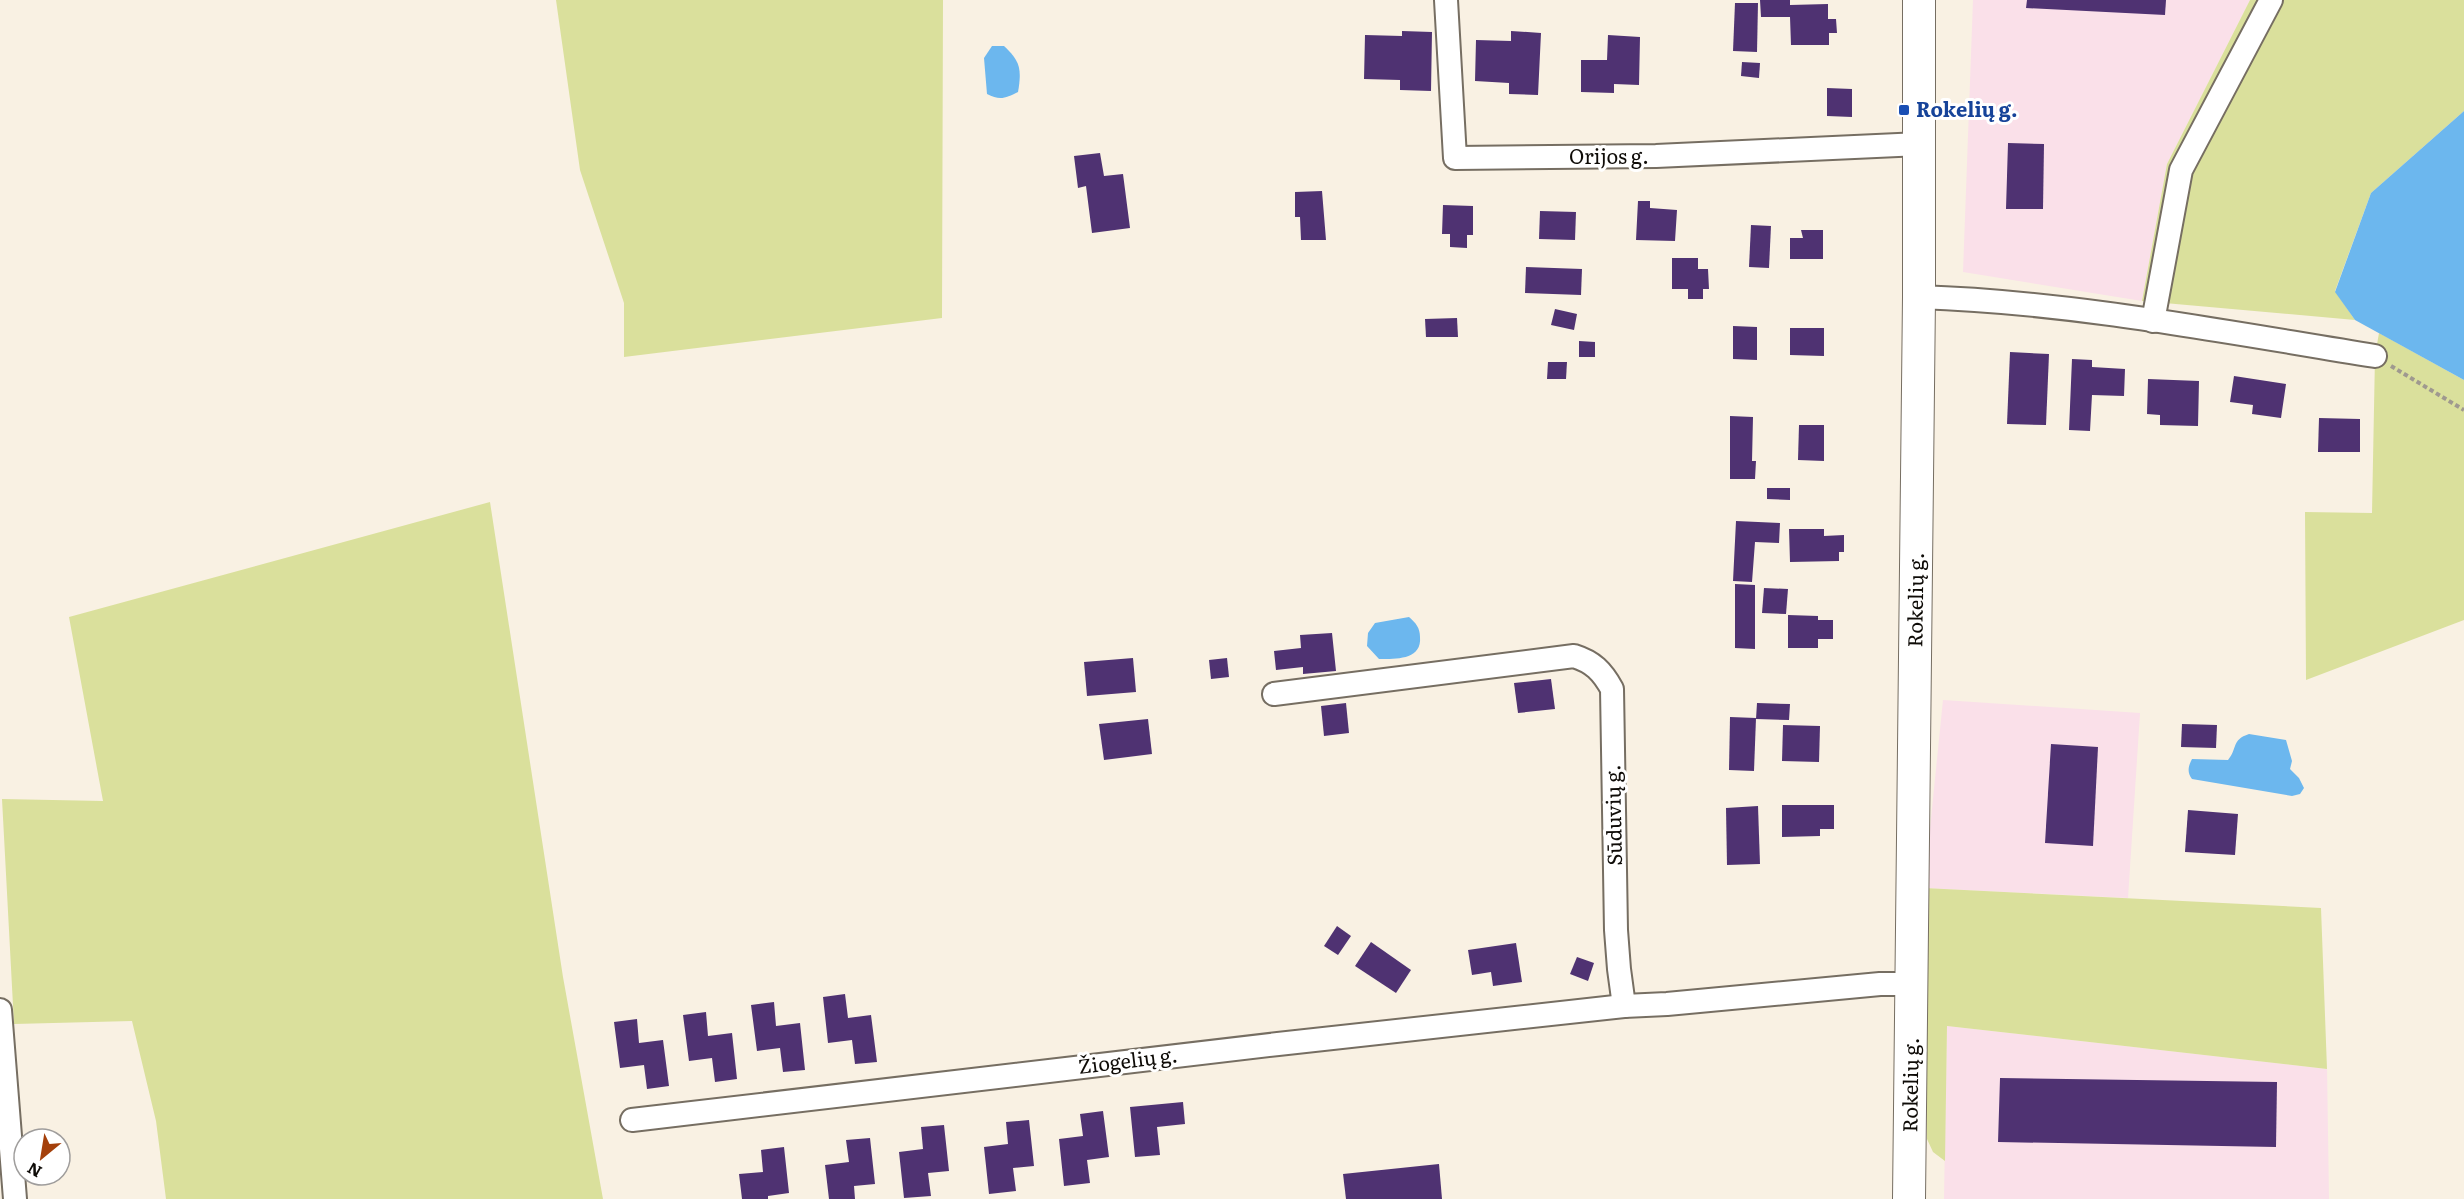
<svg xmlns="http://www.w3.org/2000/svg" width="2464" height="1199" font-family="Literata,serif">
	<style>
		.industrial { fill: #fae0e9 }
		.green { fill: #dae09c }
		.water { fill: #6cb7ee }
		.building { fill: #4f3272 }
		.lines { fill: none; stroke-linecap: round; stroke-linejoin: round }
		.street-casing { stroke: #766e62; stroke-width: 26 }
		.secondary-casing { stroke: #766e62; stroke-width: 34 }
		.path { stroke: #9f998f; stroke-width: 4; stroke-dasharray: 4.5 3; stroke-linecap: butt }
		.street { stroke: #fff; stroke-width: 22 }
		.secondary { stroke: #fff; stroke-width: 32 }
		.transit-dot { fill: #1a4fb4; stroke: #fff; stroke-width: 2 }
		.labels { text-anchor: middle; stroke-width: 6; stroke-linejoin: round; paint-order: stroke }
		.transit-label { font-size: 20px; font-weight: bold; fill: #164399; stroke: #fff; text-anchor: start }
		.street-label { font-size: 20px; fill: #0e0b07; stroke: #fff }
	</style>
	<rect width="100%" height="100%" fill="#f9f1e3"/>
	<g class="industrial">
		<polygon points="1973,0 2250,0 2167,164 2142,301 1963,272"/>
		<polygon points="1943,700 2140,713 2128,898 1924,888"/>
		<polygon points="1947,1026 2327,1069 2329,1199 1944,1199"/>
	</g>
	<g class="green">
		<polygon points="556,0 943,0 942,318 624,357 624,303 580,170"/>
		<polygon points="2250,0 2464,0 2464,111 2371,193 2335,291 2355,320 2142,301 2167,164"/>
		<polygon points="2379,333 2464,380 2464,620 2306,680 2305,512 2372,513 2375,356"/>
		<polygon points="490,502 563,977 603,1199 166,1199 156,1121 132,1021 14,1024 2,799 103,801 69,617"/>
		<polygon points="1924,888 2321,908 2327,1069 1947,1026 1945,1161 1933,1152 1927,1139"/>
	</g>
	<g class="water">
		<path d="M992,46H1004C1020,61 1022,69 1018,92C1006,98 1000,101 987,94L984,58Z"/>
		<polygon points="2464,111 2464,380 2355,320 2335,292 2371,193"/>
		<path d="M1409,617C1416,623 1420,628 1420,637C1422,660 1396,659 1379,659L1367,646L1368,633L1375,623Z"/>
		<path d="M2249,734L2286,740L2292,761L2290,769L2299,778L2304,788L2300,794L2292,796L2192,779C2187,772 2188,767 2192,759L2228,760C2238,748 2231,740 2249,734Z"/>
	</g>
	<g class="building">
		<polygon points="1760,0 1790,0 1790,5 1828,4 1828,19 1836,19 1837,33 1829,33 1829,45 1791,45 1790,17 1761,17"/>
		<polygon points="2027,0 2166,0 2165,15 2026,8"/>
		<polygon points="1735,3 1758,3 1757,52 1733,51"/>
		<polygon points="1402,31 1432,32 1431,91 1400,90 1400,80 1364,79 1365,35 1402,36"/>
		<polygon points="1511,31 1541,33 1538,95 1509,94 1509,83 1475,81 1476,40 1511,41"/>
		<polygon points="1608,35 1640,37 1639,85 1614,84 1614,93 1581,92 1581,60 1607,60"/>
		<polygon points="1742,62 1760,63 1759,78 1741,76"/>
		<polygon points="1827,88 1852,89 1852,117 1827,116"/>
		<polygon points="2008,143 2044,144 2043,209 2006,209"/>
		<polygon points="1100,153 1104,176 1123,174 1130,228 1092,233 1086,186 1078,188 1074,156"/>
		<polygon points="1322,191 1326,240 1301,240 1300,217 1295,217 1295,192"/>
		<polygon points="1638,201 1650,201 1650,208 1677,210 1675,241 1636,240"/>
		<polygon points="1443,205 1473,206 1473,235 1467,235 1467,248 1450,247 1450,234 1442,234"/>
		<polygon points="1540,211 1576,212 1575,240 1539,239"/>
		<polygon points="1751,225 1771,226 1769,268 1749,267"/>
		<polygon points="1801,230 1823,230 1823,259 1790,259 1790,238 1803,238"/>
		<polygon points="1672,258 1698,258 1698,269 1708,269 1709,289 1703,289 1703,299 1688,299 1688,289 1672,289"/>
		<polygon points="1526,267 1582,269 1581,295 1525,293"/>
		<polygon points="1555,309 1577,314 1574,330 1551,325"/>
		<polygon points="1457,318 1458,337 1426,337 1425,319"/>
		<polygon points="1733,326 1757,327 1757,360 1733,359"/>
		<polygon points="1790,328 1824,328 1824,356 1790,355"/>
		<polygon points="1579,341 1595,342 1595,357 1579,357"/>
		<polygon points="2010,352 2049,354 2046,425 2007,424"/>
		<polygon points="2072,359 2092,360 2092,367 2125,369 2124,396 2092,395 2090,431 2069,430"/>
		<polygon points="1548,362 1567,362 1566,379 1547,379"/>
		<polygon points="2234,376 2286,384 2281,418 2252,414 2253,405 2230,402"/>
		<polygon points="2148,379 2199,381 2198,426 2160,425 2160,415 2147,414"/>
		<polygon points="1730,416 1753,417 1752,461 1756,461 1755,479 1730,479"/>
		<polygon points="2319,418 2360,419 2360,452 2318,452"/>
		<polygon points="1799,425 1824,425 1824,461 1798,460"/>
		<polygon points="1767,488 1790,488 1790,500 1767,499"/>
		<polygon points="1736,521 1780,523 1779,543 1755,542 1752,582 1733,581"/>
		<polygon points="1789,529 1824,529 1824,536 1844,535 1844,552 1839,552 1839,561 1790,562"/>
		<polygon points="1735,584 1755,585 1755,649 1735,648"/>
		<polygon points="1764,588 1788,589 1786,614 1762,613"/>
		<polygon points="1788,615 1818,616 1818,620 1833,620 1833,639 1818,639 1818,648 1788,648"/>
		<polygon points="1332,633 1336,671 1303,674 1303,667 1276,670 1274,651 1301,648 1300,635"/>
		<polygon points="1133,658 1136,692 1087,696 1084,662"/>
		<polygon points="1227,658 1229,677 1211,679 1209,660"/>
		<polygon points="1551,679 1555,709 1518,713 1514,683"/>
		<polygon points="1346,703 1349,733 1324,736 1321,706"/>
		<polygon points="1757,703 1790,704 1789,720 1756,719"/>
		<polygon points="1730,717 1756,718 1754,771 1729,770"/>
		<polygon points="1148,719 1152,754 1104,760 1099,724"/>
		<polygon points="2182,724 2217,725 2216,748 2181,747"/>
		<polygon points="1783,725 1820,726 1819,762 1782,761"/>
		<polygon points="2051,744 2098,747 2093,846 2045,843"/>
		<polygon points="1782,805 1834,805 1834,829 1820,829 1820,836 1782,837"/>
		<polygon points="1758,806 1760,864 1727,865 1726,808"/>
		<polygon points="2188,810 2238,814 2235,855 2185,852"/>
		<polygon points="1337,926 1351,936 1338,955 1324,946"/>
		<polygon points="1371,942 1411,970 1396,993 1355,966"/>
		<polygon points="1516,943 1522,982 1493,986 1491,972 1472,975 1468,950"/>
		<polygon points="1577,957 1594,963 1588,981 1570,974"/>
		<polygon points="845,994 848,1018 871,1015 877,1062 855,1064 852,1040 828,1043 823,997"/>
		<polygon points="774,1002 776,1026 800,1023 805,1070 783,1072 780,1048 757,1051 751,1005"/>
		<polygon points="706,1012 708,1036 732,1033 737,1079 715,1082 712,1058 689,1061 683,1015"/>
		<polygon points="637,1019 639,1043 663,1040 669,1086 647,1089 644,1065 620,1068 614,1022"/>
		<polygon points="2000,1078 2277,1082 2276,1147 1998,1142"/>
		<polygon points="1183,1102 1185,1124 1157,1127 1160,1155 1135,1157 1130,1107"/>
		<polygon points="1103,1111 1109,1157 1087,1160 1090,1183 1064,1186 1059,1139 1083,1136 1080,1114"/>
		<polygon points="1029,1120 1034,1166 1013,1168 1016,1191 989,1194 984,1147 1008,1144 1006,1122"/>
		<polygon points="944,1125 949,1171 928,1173 931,1196 904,1198 899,1152 923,1149 921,1127"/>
		<polygon points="870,1138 875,1184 854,1186 855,1199 829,1199 825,1165 849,1162 846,1140"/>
		<polygon points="784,1147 789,1193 768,1196 768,1199 742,1199 739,1174 763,1172 761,1150"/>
		<polygon points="1439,1164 1442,1199 1346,1199 1343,1174"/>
	</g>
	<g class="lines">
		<defs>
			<g id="street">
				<polyline points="1446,0 1455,158 1656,156 1920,144"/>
				<path d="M1919,297C2072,302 2225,332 2375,356"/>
				<polyline points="2153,321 2181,170 2271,0"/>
				<path d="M1274,694L1574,656C1593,662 1602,671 1612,689L1616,930L1619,969L1624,1006"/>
				<polyline points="0,1010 15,1199"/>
				<polyline points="632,1120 1278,1044 1624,1006 1667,1004 1880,984 1912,984"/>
			</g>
			<polyline id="secondary" points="1909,1199 1919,297 1919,0"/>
		</defs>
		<use href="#street" class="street-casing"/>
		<use href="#secondary" class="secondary-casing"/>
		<polyline class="path" points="2391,366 2464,410"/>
		<use href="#street" class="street"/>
		<use href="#secondary" class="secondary"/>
	</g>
	<rect class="transit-dot" x="1898" y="104" width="12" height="12" rx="3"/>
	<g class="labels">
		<g class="transit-label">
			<text x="1916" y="117">Rokelių g.</text>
		</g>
		<g class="street-label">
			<text x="1609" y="164">Orijos g.</text>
			<text transform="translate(1916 600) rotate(-89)" y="7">Rokelių g.</text>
			<text transform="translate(1614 815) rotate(-91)" y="7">Sūduvių g.</text>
			<text transform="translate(1128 1061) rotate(-7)" y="7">Žiogelių g.</text>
			<text transform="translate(1911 1085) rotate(-89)" y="7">Rokelių g.</text>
		</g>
	</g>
	<g transform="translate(42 1157) rotate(210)"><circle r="28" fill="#ffffff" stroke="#9f9d9c" stroke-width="1.5"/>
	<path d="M0-4.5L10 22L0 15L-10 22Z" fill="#a4400b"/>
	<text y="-9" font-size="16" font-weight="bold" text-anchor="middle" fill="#0e0b07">N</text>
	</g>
</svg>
